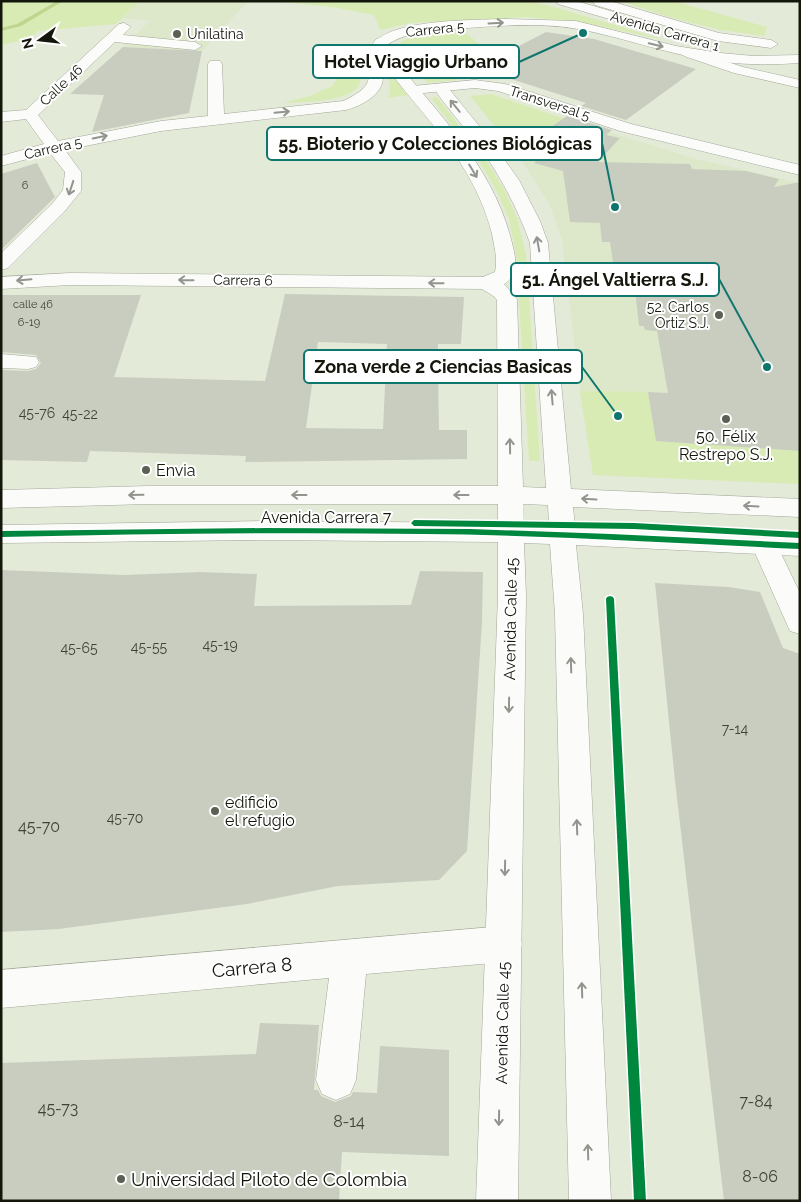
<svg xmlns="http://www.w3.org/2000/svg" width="801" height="1202" font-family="Raleway,sans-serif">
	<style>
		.built { fill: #dde8ca }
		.green { fill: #d9ebb4 }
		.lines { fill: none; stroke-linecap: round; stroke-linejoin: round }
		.stream { fill: #bfd48d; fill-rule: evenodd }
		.building { fill: #c9cdc0; fill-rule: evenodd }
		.minor-casing { stroke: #a2a699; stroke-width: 1 }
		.major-casing { stroke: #a2a699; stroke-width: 1 }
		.minor { fill: #fbfcf9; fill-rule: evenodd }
		.major { fill: #fbfcf9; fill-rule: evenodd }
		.cycleway-casing { stroke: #fff; stroke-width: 3 }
		.cycleway { fill: #00873e; fill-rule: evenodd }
		.oneway { stroke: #92948e }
		.poi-dot { fill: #5c6053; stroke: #fff; stroke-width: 2 }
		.labels { text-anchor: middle; stroke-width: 4; stroke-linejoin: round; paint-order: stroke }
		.far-number-label { font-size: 11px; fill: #404438 }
		.far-street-label { font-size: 14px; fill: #12160b; stroke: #fff }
		.far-poi-label { font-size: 14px; fill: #12160b; stroke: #fff; text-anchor: start }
		.number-label { font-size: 14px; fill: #404438 }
		.poi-label { font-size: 16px; fill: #12160b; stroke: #fff; text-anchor: start }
		.street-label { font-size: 16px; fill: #12160b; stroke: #fff }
		.near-number-label { font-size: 16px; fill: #404438 }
		.near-street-label { font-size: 19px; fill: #12160b; stroke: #fff }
		.near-poi-label { font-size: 19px; fill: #12160b; stroke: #fff; text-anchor: start }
		.leader { fill: none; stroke: #0f766e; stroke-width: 2 }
		.callout-dot { fill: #0f766e; stroke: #fff; stroke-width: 2 }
		.callout { fill: #fff; stroke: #0f766e; stroke-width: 2 }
		.callout-label { font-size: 18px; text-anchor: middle; font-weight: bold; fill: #12160b }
	</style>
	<rect width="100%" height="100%" fill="#e4ead8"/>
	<g class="built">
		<polygon points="140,1 248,1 202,51 123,47 150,21 123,18"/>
		<polygon points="563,118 697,159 800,183 800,484 593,475 580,391 562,240 550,206 518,155 548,129"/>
	</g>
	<g class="green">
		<polygon points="1,1 140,1 116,24 38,31 29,39 1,45"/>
		<polygon points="277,1 525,1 547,5 669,41 590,24 528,17 411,23 380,30 374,15 337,8"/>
		<polygon points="619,1 674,1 767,27 764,36 721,30 676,19"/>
		<path d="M461,29L484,48L475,62L477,68L457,80L427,83L400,43C419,30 439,31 461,29Z"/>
		<path d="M358,47C358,57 363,74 360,83C352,103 301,102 282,103L310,96L332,86Z"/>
		<path d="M384,65L408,95L388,98C394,88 387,75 384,65Z"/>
		<polygon points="491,94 563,118 548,129 518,155 470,96"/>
		<polygon points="437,97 485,159 503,187 517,218 526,255 540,461 529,461 516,255 509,219 495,188 478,160 431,98"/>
		<polygon points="580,391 648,392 656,441 798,451 800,440 800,484 593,475"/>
	</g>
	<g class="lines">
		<polygon class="stream" points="57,1 63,1 21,26 1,31 1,28 17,24"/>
	</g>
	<g class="building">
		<polygon points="546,32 594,39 696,69 626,120 581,106 586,103 477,68"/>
		<polygon points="123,47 202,51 189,113 92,132 104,95 70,94"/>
		<polygon points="567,116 612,130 606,135 620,138 598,162 690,164 692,169 746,171 779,179 774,187 800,182 800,451 656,441 648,392 668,393 657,331 645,330 644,326 639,326 632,264 613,263 610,242 602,242 600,223 570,222 563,171 534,163 564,132 548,129"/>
		<polygon points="37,163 55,197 1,250 1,174"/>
		<path d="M285,294L464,297L461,344H438V351L428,354L425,361L430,367L438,369L439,430H467V459L245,462L246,456L90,451L87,462L1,460V370L28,371L36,369L41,363L36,355L1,352V295H141L114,377L265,381ZM318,342L387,344L383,429L306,428Z"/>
		<polygon points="1,570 125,575 200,572 257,574 254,606 411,605 420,571 483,572 482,622 467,851 439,880 338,886 247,904 59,929 1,932"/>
		<polygon points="655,583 729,587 760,592 783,648 800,654 800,1201 724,1201 675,781"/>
		<polygon points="260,1023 319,1025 314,1090 318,1090 321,1096 335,1102 351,1096 353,1092 377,1093 380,1046 449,1050 449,1156 342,1152 339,1201 1,1201 1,1063 256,1054"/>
	</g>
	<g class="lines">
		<defs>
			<g id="minor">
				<path d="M124,23L131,27L123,35L195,42L202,46L195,50L115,42L38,115L58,141L161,121L208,116V64L210,61H220L222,64L224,114L343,101C389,80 355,71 376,39L381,38L388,42C380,55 384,63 383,77C383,95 361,106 346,110L161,131L65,150L81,172V191L64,212L8,268L1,270V253L52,204L63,190L65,172L50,153L1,166V156L44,144L26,119L1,122V112L26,110L119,24Z"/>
				<polygon points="689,49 743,67 800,80 800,88 734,73 684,56 682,53"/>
				<polygon points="475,80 505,84 631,124 800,165 800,175 620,131 498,91 475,88 413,94 408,93 406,90 408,87 413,86"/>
				<polygon points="70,273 485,277 492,279 495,283 492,287 485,289 70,285 1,289 1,277"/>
				<polygon points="438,353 508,353 516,355 519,360 516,365 508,367 438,367 430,365 427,360 430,355"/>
				<polygon points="1,354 36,357 39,362 36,367 28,369 1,368"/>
				<polygon points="764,534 773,537 800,593 800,634 790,631 751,544 755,537"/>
				<polygon points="504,926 517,931 522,944 517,957 504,962 366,974 356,1080 350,1094 336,1100 322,1094 316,1080 329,978 1,1008 1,970"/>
			</g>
			<g id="major">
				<polygon points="556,1 576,1 621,14 623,17 616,21 558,4"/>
				<polygon points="610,1 719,33 771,40 778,44 771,48 718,41 595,5 593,2"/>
				<path d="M505,19L576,21L676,46L720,53L754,56L800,55V63C769,65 739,65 708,60C664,53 622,37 578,29C538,22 494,26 453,29C431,31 405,32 387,45L391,55C438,114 492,165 511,239C515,255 521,274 504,284L517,299L523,487L546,488L530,243C517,207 500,175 478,145C463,125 446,107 433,87L435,84H445L489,138L519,180L540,221L548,243L571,489L800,499V517L573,507L575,526L800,536V556L576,545L583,614L611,1201H569L555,614L550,544L524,543L526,595L518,1201H476L498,595V542L265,540L1,543V525L265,521L498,523V504H149L1,508V490L149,486H498L497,300C491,292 481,291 475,283L478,279L495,272C498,259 494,246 492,234C475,164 423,116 381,61L374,51L373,44C391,19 475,20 505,19ZM523,504L548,505L549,525L524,524Z"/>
			</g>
		</defs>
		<use href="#minor" class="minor-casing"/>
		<use href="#major" class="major-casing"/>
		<use href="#minor" class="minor"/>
		<use href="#major" class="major"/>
		<defs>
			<g id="cycleway">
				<polygon points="414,520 634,523 800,532 800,538 634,529 414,526 411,523"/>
				<path d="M265,528L470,529L611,534L800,543V549C674,543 548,535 423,534C282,532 142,534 1,537V531Z"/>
				<polygon points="610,596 613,597 614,599 646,1201 634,1201 606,599 607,597"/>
			</g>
		</defs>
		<use href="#cycleway" class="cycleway-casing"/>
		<use href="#cycleway" class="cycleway"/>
	</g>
	<defs><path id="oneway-shaft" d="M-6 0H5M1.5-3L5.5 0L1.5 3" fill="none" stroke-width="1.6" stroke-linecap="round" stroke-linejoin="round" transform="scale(1.25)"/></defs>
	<g class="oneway">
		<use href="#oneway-shaft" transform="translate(496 23) rotate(-3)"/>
		<use href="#oneway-shaft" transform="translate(656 45) rotate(14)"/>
		<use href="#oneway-shaft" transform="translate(455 106) rotate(-129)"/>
		<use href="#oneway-shaft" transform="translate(282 112) rotate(-5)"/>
		<use href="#oneway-shaft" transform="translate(100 137) rotate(-12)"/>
		<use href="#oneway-shaft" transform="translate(473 171) rotate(59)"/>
		<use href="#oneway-shaft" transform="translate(71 188) rotate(108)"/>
		<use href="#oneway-shaft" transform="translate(538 244) rotate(-100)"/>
		<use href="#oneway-shaft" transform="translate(24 280) rotate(175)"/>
		<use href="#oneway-shaft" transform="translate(186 280) rotate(-179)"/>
		<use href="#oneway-shaft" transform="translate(436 283) rotate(-179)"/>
		<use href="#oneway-shaft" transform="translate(552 397) rotate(-95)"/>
		<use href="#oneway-shaft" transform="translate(510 446) rotate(-91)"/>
		<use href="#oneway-shaft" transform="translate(136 495) rotate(179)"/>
		<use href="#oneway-shaft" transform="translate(299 495) rotate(180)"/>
		<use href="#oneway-shaft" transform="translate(461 495) rotate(-180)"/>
		<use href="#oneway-shaft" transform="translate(589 499) rotate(-177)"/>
		<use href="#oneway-shaft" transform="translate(751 506) rotate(-177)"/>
		<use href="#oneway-shaft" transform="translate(571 665) rotate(-92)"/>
		<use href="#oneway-shaft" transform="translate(509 705) rotate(91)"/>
		<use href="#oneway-shaft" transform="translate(577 827) rotate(-92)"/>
		<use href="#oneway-shaft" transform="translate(505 868) rotate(91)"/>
		<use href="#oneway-shaft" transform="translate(582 990) rotate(-92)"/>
		<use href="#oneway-shaft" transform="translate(499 1118) rotate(91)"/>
		<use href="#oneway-shaft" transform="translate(588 1152) rotate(-92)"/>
	</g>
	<g class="poi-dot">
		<circle cx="177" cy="34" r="5"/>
		<circle cx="719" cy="315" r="5"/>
		<circle cx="726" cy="419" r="5"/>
		<circle cx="146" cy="470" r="5"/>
		<circle cx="215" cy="811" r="5"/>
		<circle cx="121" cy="1179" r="5"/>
	</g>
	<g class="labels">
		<g class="far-number-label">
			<text x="25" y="189">6</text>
			<text x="33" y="308">calle 46</text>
			<text x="29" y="326">6-19</text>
		</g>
		<g class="far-street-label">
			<text transform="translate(435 29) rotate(-6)" y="5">Carrera 5</text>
			<text transform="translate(665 31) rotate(16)" y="5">Avenida Carrera 1</text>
			<text transform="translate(61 85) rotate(-43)" y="5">Calle 46</text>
			<text transform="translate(550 103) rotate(18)" y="5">Transversal 5</text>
			<text transform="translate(53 148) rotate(-13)" y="5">Carrera 5</text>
			<text transform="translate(243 280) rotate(1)" y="5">Carrera 6</text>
		</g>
		<g class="far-poi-label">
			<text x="187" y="39">Unilatina</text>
			<text x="709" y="312" text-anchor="end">52. Carlos<tspan x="709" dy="16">Ortiz S.J.</tspan></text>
		</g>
		<g class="number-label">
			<text x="37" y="418">45-76</text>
			<text x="80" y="419">45-22</text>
			<text x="220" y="650">45-19</text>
			<text x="149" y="652">45-55</text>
			<text x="79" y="653">45-65</text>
			<text x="735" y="734">7-14</text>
			<text x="125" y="823">45-70</text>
		</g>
		<g class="poi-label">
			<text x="726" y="442" text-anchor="middle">50. Félix<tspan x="726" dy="18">Restrepo S.J.</tspan></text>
			<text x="156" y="476">Envia</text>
			<text x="225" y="808">edificio<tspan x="225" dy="18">el refugio</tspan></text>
		</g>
		<g class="street-label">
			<text x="326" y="523">Avenida Carrera 7</text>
			<text transform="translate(510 619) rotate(-89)" y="6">Avenida Calle 45</text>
			<text transform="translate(502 1023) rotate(-89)" y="6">Avenida Calle 45</text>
		</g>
		<g class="near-number-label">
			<text x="39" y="832">45-70</text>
			<text x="756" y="1107">7-84</text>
			<text x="58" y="1114">45-73</text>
			<text x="349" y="1127">8-14</text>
			<text x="760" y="1182">8-06</text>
		</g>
		<g class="near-street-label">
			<text transform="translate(252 967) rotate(-5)" y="7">Carrera 8</text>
		</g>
		<g class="near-poi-label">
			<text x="131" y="1186">Universidad Piloto de Colombia</text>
		</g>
	</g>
	<path class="leader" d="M583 33L519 62M615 207L602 143M767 367L719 279M618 416L582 367"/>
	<g class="callout-dot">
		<circle cx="583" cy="33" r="5"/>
		<circle cx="615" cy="207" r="5"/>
		<circle cx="767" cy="367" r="5"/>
		<circle cx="618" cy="416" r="5"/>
	</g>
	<g class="callout">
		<rect x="313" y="45" width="206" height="33" rx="5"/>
		<rect x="267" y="127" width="335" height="33" rx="5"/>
		<rect x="511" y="263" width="208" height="33" rx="5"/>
		<rect x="304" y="350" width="278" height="33" rx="5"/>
	</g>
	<g class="callout-label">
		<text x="416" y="68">Hotel Viaggio Urbano</text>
		<text x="435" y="150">55. Bioterio y Colecciones Biológicas</text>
		<text x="615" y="286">51. Ángel Valtierra S.J.</text>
		<text x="443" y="373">Zona verde 2 Ciencias Basicas</text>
	</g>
	<rect width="801" height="1202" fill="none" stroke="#12160b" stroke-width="5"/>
	<g transform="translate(40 40) rotate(255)" stroke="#ffffff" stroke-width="4" paint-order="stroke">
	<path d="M0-4L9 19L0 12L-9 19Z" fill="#12160b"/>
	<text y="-8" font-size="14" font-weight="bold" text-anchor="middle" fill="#12160b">N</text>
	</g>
</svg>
